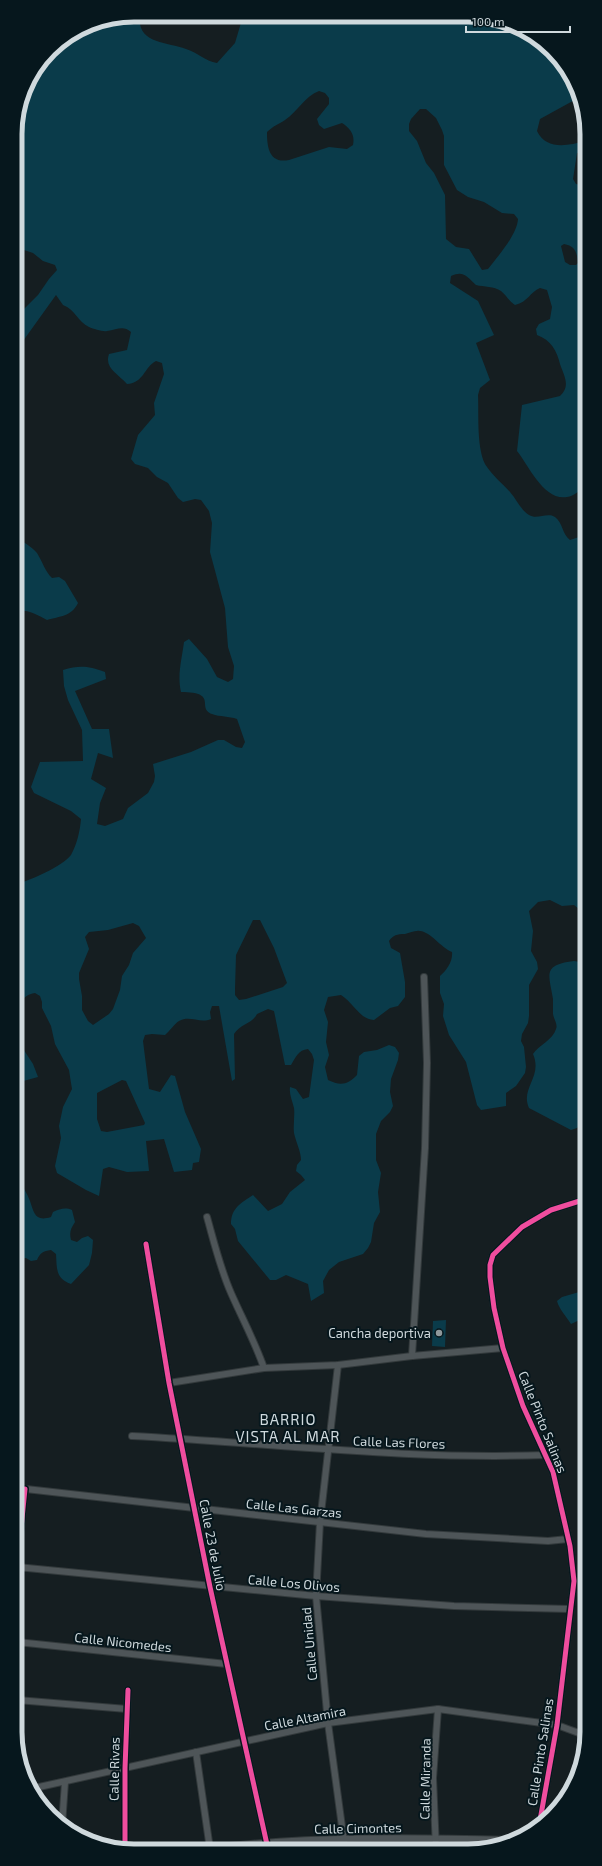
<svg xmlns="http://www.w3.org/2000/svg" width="602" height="1866" font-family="'Exo 2',sans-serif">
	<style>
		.green { fill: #0a3b4a; fill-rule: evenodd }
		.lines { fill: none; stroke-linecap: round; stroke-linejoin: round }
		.minor-casing { stroke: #333a3c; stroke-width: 8 }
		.minor { stroke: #4e5558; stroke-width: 6 }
		.cycleway-casing { stroke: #06171d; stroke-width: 8 }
		.cycleway { stroke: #ef4d9e; stroke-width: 5 }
		.poi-dot { fill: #8e989b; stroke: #06171d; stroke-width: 1.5 }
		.labels { text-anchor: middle; stroke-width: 4; stroke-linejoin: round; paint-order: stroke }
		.poi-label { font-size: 13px; fill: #cfd9dd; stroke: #06171d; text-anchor: end }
		.street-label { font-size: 13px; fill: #cfd9dd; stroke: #06171d }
		.quarter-label { font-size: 15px; letter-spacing: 1px; fill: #cfd9dd; stroke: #06171d }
		.rim { fill: none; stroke: #cfd9dd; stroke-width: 5 }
	</style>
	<rect width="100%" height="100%" fill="#151e21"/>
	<g class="green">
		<path d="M134,15H140C136,44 167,42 186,49C197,52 205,61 217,63L235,43L243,16L492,17C503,22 516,25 527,30C552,43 571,71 580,97L540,119L537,131C546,150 567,146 585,141V152L577,153L573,179L576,184L585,186V287L578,346L585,353V486C580,490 574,496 567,497C544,501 529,466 517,451L522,405L560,396C571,386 564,376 560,364C557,351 551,340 537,335L536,329L539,324L550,319L552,307L547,290L540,288C530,292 528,302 515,305C509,301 506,295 501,291C494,286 484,287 476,285C467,277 464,270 451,276L450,283L478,301L494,335L476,343L490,380L480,388L478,395C479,414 476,452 487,467C493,476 503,484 510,492C517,500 520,509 529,515C537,520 547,512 555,517C563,523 562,534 570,540L585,535V558L584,560L585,562V686L581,689L585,705L586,927L579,909L574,905L562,906L550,900L538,902L529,911L533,931L531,951L537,962L538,969L529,985V1016L528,1023L522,1034L521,1041L524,1047L526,1067L525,1073L516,1086L506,1093V1106L481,1110L477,1105L466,1062L449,1035L443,1016L444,1004L440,993V976C447,970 453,961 452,952C440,947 431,932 420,931C415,930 410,933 405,934C397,934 393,935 389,941L391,948L400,953L405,982V997L398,1006L390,1008L374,1020C359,1019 354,1003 341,995L328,997L324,1010L328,1022L326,1042L329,1055L325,1067L328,1080C340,1086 348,1085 357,1075L359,1056L364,1052L377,1050L389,1045L395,1047L399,1053L398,1060L391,1079L390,1092L393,1106L390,1112L381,1121L376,1134V1160L381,1173L378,1192L380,1212L374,1223L371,1242L368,1248L363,1254L339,1262L329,1270L323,1281L324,1293L311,1301L308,1284L286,1275L276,1280H270L238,1241L235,1229L231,1224C231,1208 241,1203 253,1195L268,1211L282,1204L290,1192L305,1180L301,1175L296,1171L297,1165L301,1160C301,1152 296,1142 294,1133C293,1125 295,1116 294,1108C292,1100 289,1094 290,1087L296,1089L303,1099L309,1097L314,1060L312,1054L308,1049C298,1050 296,1057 291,1065H285L274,1011L268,1009L257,1014C252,1024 240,1024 234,1034L235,1079L232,1081L219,1006H212L210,1012L211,1019C200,1024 190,1015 179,1021C174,1024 170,1031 165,1035L152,1034L145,1035L143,1041L149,1089L160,1092L171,1075L175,1076L185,1112L201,1149L199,1162L193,1163L192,1170L174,1172L164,1139L146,1141L149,1171L127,1172L109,1167L103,1169L99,1196L86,1190L57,1173L55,1166L61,1138L59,1126L63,1107L72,1089L71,1083L69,1070L55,1044L51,1026L42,1008V1002L40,996L35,993C20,996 23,1003 16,1013V884C29,881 63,866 71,855C77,844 80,831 81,819L71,811L34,793L31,787L40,762L83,761L82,730L68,700L64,686L63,670C80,665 88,666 105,672L106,679L75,691L92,729H109L113,758L98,753L91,779L106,788L100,803L97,824L105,826L123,819L128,808L148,793L154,782L155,776L153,764L191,752L218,740H224L236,747L242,748L245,742L237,719C229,716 220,717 212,714C196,708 219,692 181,692C177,674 182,659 184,642L189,639L207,659L217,677L228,682L233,679L234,666L228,647L225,608L210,552L212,523L209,511L201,500L195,499L183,502L178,498L168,483L157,477L148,468L135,464L131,459L138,435L155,415L154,403L164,374L162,363L156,361C144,367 144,383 127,384C118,374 104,368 109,354L127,350L131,332C123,325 117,330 107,331C103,332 94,329 89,327C78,322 75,309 63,305L56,295L18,348L16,345V317L38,295L49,279L57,270L55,265L43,261L33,253L15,247V126L27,81L55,45L88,24ZM319,91L325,93L329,98V104L317,119L319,125L324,129L342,123C351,129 355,135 353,145L347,149L329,147L289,160C269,164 267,147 267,132C273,126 279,124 285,120C298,111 304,97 319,91ZM420,109H426L436,118L442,130L444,136V165L457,190L468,197L484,202L502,213L514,214L518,219C517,235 498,256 488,269L482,270L469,249L456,247L446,239L445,195L434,173L426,163L417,141L409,131V124L411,119ZM564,244C575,246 577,252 578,263L576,265H570L565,262L561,246ZM253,920H260L274,948L287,983L283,987L246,999L239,1000L235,995V989L236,955ZM133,923L139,926L146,938L133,953L129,965L122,976L120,990L113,1009L109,1014L93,1025L88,1021L82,1010V996L79,979V973L89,949L85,937L89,932L108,930ZM122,1080L126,1081L145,1123L144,1125L107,1132L101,1131L97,1119V1093Z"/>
		<path d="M16,537C23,542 31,546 37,553C42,561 46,573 52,578L59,577L65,581L78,603C71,617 60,616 47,620C37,615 27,609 16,611Z"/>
		<path d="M574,961L580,962L586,985V1120L577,1128L571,1130L529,1108C520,1088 543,1077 533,1054C539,1045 553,1040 556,1029C558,1024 554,1020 553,1014C553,1009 553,1004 553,999C549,974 542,965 574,961Z"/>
		<polygon points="16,1038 33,1064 38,1077 16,1083"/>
		<path d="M17,1179C22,1185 27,1193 30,1201C34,1213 35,1222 51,1217L53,1212C60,1209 65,1207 72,1210L75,1222C71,1228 69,1232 71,1240L77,1242L82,1238L88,1236L93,1240L92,1253L89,1265L71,1284C55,1278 57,1268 56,1254L51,1250C43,1251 40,1253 37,1260L31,1261L26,1258L20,1259L17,1263Z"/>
		<path d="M586,1290V1317L571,1324C566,1316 559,1309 557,1301L562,1297Z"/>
		<polygon points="446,1320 445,1347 432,1346 433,1321"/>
	</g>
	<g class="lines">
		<defs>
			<g id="minor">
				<path d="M207,1217C214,1242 220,1268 231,1293C242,1318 255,1342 264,1368"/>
				<polyline points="146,1244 169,1383 210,1587 268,1849"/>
				<polyline points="412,1356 425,1148 427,1063 424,977"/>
				<polyline points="338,1365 320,1522 316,1596 328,1723 345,1849"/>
				<polyline points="169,1383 264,1368 338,1365 412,1356 503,1348"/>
				<path d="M132,1436C270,1443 407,1460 546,1455"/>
				<polyline points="17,1488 426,1534 548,1541 568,1539"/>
				<polyline points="17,1567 316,1596 454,1606 570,1609"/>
				<polyline points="17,1568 25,1489"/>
				<polyline points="17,1642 227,1664"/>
				<polyline points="17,1700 127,1709"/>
				<polyline points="196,1752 210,1849"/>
				<polyline points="30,1789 328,1723 438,1709 557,1725 587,1736"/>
				<polyline points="62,1825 65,1782"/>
				<polyline points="539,1826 557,1725 574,1581 570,1546 553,1472 523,1406 503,1348 494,1308 490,1277 490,1265 493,1255 522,1227 551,1210 586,1199"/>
				<polyline points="125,1849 125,1768 128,1690"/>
				<path d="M203,1849C306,1836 411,1837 514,1840"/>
				<polyline points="436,1849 433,1778 438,1709"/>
			</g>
		</defs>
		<use href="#minor" class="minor-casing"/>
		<use href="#minor" class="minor"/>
		<defs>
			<g id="cycleway">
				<polyline points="146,1244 169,1383 210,1587 268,1849"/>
				<polyline points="17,1568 25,1489"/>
				<polyline points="539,1826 557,1725 574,1581 570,1546 553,1472 523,1406 503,1348 494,1308 490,1277 490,1265 493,1255 522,1227 551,1210 586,1199"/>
				<polyline points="125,1849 125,1768 128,1690"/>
			</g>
		</defs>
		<use href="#cycleway" class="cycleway-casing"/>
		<use href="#cycleway" class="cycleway"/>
	</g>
	<circle class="poi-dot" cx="439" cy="1333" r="4"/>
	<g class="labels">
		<g class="poi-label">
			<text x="431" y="1338">Cancha deportiva</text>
		</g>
		<g class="street-label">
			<text transform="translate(543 1422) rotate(68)" y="5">Calle Pinto Salinas</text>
			<text transform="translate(399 1442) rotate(2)" y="5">Calle Las Flores</text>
			<text transform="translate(294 1508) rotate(6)" y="5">Calle Las Garzas</text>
			<text transform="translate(213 1545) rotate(79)" y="5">Calle 23 de Julio</text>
			<text transform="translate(294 1583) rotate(5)" y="5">Calle Los Olivos</text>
			<text transform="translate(123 1642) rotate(6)" y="5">Calle Nicomedes</text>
			<text transform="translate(309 1644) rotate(-95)" y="5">Calle Unidad</text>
			<text transform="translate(305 1718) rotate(-11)" y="5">Calle Altamira</text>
			<text transform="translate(540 1752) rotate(-81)" y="5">Calle Pinto Salinas</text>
			<text transform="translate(114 1769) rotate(-89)" y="5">Calle Rivas</text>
			<text transform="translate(425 1779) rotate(-89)" y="5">Calle Miranda</text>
			<text transform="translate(358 1828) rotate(-1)" y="5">Calle Cimontes</text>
		</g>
		<g class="quarter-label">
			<text x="288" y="1425">BARRIO<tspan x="288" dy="17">VISTA AL MAR</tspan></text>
		</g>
	</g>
	<path d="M0 0H602V1866H0ZM134 22H468A112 112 0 0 1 580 134V1732A112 112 0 0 1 468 1844H134A112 112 0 0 1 22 1732V134A112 112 0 0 1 134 22Z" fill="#06171d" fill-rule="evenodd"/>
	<path class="rim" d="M134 22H468A112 112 0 0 1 580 134V1732A112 112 0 0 1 468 1844H134A112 112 0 0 1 22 1732V134A112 112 0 0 1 134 22Z"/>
	<path d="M466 26v6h104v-6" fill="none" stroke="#cfd9dd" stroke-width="2"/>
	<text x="472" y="26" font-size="12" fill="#cfd9dd" stroke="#06171d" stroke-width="3" paint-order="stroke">100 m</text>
</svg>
